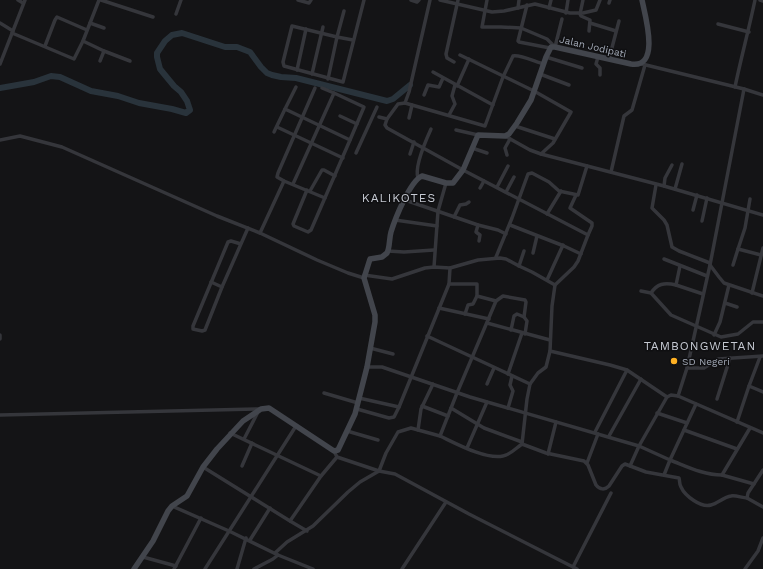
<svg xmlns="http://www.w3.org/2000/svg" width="763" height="569" font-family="'Work Sans',sans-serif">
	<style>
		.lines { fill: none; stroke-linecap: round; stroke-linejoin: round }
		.river { stroke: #29333b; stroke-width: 6 }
		.street { stroke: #35363b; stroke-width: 3.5 }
		.secondary { stroke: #42454c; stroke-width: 5.5 }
		.poi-dot { fill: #ffb123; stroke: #0f0f11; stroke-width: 1.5 }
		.labels { text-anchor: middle; stroke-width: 3; stroke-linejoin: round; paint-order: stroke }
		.street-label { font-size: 10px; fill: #a4abb8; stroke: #0f0f11 }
		.poi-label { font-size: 10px; fill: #a4abb8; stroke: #0f0f11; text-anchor: start }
		.quarter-label { font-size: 12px; letter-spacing: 1px; fill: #c6cad3; stroke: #0f0f11 }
	</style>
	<rect width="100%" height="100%" fill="#141416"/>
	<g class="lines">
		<polyline class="river" points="0,88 34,82 51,76 60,77 91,91 118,96 139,103 172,109 186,113 190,110 187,101 181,92 174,86 160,69 157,57 157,53 165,41 172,35 182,33 225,47 237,47 250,52 261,67 267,73 272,75 281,77 296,78 387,101 393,99 410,85"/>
		<g class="street">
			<polyline points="18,0 23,3"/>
			<polyline points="101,0 153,17"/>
			<polyline points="298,0 309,3 311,0"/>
			<polyline points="411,0 417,2 419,0"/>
			<path d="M430,0L409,92L405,103L485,126L503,77L513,56C519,54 536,62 544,64"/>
			<polyline points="440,0 492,12 504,11 535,4 570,13 583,13 596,10 600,0"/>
			<polyline points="487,0 482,27 501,27 521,28 547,39 554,46"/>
			<polyline points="583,0 580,14 581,16 590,20 589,31"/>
			<polyline points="760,0 763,1"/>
			<polyline points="609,3 610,0"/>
			<polyline points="527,5 518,41 519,42 550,48"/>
			<polyline points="518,8 519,0"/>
			<polyline points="549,8 551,0"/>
			<polyline points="344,11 337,37 292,26 283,62 284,66 343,82 364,0"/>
			<polyline points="566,13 568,0"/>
			<polyline points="176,14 181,0"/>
			<polyline points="0,23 13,31"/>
			<polyline points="90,23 104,28"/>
			<polyline points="590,23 616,31"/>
			<polyline points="718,24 749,32"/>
			<polyline points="12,33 74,59 83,41 99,0"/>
			<polyline points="83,41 104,51 130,61"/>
			<polyline points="45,46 55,20 57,17 87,30"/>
			<polyline points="555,47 562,19"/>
			<polyline points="460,55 534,91 571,112 553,143 541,154"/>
			<polyline points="546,57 582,68"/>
			<polyline points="598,57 596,64 600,68 600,75"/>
			<polyline points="609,59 619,21"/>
			<polyline points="100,61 104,51"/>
			<polyline points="454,62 447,58 446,54 458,0"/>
			<polyline points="0,64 25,0"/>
			<polyline points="642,64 744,89 710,265 719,277 724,283 763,296"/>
			<polyline points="297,70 306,29"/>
			<polyline points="433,72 493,105"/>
			<polyline points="312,74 323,27"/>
			<polyline points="540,74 569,85"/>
			<polyline points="328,79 337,37 353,40"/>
			<polyline points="457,86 469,59"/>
			<path d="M735,87C741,58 749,29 755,0"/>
			<polyline points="322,88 334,93"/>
			<polyline points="744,89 763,95"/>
			<polyline points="424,95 428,85 439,87 443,78"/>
			<polyline points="285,109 296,87"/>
			<polyline points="449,115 455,104 452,96 455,85"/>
			<polyline points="340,116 357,124"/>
			<polyline points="409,118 412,105"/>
			<polyline points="387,119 398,104 405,103"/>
			<polyline points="515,126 555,139"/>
			<polyline points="277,127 343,158"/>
			<polyline points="456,130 478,135"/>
			<polyline points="274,132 285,109 350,140 311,230 308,232 294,226 293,224 307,190"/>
			<polyline points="505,136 530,150 541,154 664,186 763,215"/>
			<polyline points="0,140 20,136 62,147 217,216 260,233 317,260 348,273 364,278"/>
			<polyline points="472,148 487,153"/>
			<polyline points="356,153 377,107"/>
			<polyline points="410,154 414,142"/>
			<polyline points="507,155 505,148 510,139"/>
			<polyline points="611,172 624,116 632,110 645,65"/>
			<path d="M418,178C414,167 426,140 431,129"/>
			<polyline points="284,181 277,177 278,173 315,88"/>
			<polyline points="293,184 334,93 364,107 350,140"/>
			<polyline points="656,185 652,208 664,220 667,225 672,247 679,251 710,263"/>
			<polyline points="664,186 665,178 672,165"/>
			<polyline points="497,187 508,166"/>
			<polyline points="480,188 484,181"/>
			<polyline points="675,189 682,164"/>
			<polyline points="310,191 322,170 324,170 335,176"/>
			<polyline points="506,192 514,177"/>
			<polyline points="576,195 570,208 592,223 592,226 588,235"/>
			<polyline points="750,199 745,228 738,249 761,255"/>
			<polyline points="405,200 478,225 498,230 506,234"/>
			<polyline points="693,210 697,195"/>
			<polyline points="547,214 561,191"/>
			<polyline points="454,217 460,205 466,204 469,202"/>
			<polyline points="395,220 437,226"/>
			<polyline points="702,221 707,198"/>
			<polyline points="478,225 476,232 480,235 479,241"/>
			<polyline points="510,225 564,246 581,254"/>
			<polyline points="260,233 284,181 325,198"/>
			<polyline points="241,244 231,241 228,242 193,326 193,329 202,331 205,330 222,287 248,228"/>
			<polyline points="388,251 404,252 434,250"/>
			<polyline points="533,253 537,236"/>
			<polyline points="496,257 512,218 528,174 532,173 549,182 559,191 578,195 587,166"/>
			<polyline points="664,259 707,276"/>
			<polyline points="710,265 687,368 678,396 763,433"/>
			<polyline points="733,265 738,249"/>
			<polyline points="519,266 524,251"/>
			<polyline points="680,266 676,285 703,294"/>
			<polyline points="434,267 438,211 446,183"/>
			<polyline points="364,275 392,279 425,268 434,267 450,268 478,260 500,258 506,259 519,266 532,272 555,285 574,267 578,261 588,235 463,170 387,128 385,125 387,119 379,117"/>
			<polyline points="547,280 563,245"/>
			<polyline points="211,282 222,287"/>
			<polyline points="449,284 477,284 477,296 496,301 503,296 525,300 526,302 524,317 527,321 525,334"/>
			<polyline points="555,285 552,306 550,351 610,365 627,370 595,432"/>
			<polyline points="641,291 651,293 671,315 721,337 738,334 753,322 763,322"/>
			<path d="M651,293C657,284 664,282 676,285"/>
			<polyline points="752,293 763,248"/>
			<path d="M496,301L457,393L440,436C455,443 486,460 503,456C510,455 516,448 522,444L546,453L584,461L588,465L596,485C600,490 605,490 609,486L622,466L625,464L646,472L679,478C680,481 679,484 681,487C685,496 701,508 711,505C718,503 724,497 731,496C736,495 742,498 747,498"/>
			<polyline points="725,303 737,307"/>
			<polyline points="439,308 489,319"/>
			<polyline points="465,314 468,305 473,304 477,296"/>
			<polyline points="487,323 550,340"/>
			<polyline points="511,330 514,316 517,314 524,317"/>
			<polyline points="0,335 0,339"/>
			<polyline points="714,335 720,322 729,285"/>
			<polyline points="427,336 530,384 527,399 522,444"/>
			<polyline points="370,348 393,354"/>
			<polyline points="367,367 382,367 470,397 639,446 667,397 671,395 678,396"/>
			<polyline points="687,368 704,368 718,359 763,356"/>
			<polyline points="627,370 667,397"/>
			<polyline points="508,374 522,333"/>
			<polyline points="487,384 494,368"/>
			<polyline points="530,384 538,373 546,367 550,351"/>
			<polyline points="749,386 760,357"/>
			<polyline points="324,393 358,403"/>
			<polyline points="359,398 399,407"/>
			<polyline points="717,399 730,358"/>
			<path d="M696,404L670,460C686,466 703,475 722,475L750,428"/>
			<polyline points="422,406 448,416"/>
			<polyline points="451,408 484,428 522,442"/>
			<polyline points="508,408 513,391 510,385 512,376"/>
			<polyline points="357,409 389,418 394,417 399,407 449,284 450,268"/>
			<polyline points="657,413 687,423"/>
			<polyline points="0,415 259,409"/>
			<polyline points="737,422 749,386 763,392"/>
			<polyline points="418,430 421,409 433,384"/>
			<polyline points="684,430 737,449"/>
			<polyline points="347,431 378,440"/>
			<polyline points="230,433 321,476"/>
			<polyline points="609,436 641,379"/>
			<polyline points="244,439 258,412"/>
			<polyline points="467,448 487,402"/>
			<polyline points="334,451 337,457 379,471 395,474 469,514 577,569"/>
			<polyline points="548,454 556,422"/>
			<polyline points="587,463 598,434"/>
			<polyline points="242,466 252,443"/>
			<polyline points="630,466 639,446 670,460 664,475"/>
			<polyline points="203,467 290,521 321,476 337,457"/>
			<polyline points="763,470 748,493 747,498 763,507"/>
			<polyline points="722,475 754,484"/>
			<polyline points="172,506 229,531 278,555"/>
			<polyline points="290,521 307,531"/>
			<polyline points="250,540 270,508"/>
			<polyline points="275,553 287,542 313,526 348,492 360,482 379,471 386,453 398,432 411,428 440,436"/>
			<polyline points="143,557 176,566"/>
			<polyline points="573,567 611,493"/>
			<polyline points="174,569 201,518"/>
			<polyline points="205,569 296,426"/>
			<polyline points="237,569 246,538"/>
			<polyline points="254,569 273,559 278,555 313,569"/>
			<polyline points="402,569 446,502"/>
			<polyline points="745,569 758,551 763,538"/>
		</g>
		<path class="secondary" d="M134,569L153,541L168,511L172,506L187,496L203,467L217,449L243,421L261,409L269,408L334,451L338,450L355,414L367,367L375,322V315L364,278L370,259L382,257L387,253C390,247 389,239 391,232C395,219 410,181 422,176L446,183H453L463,170L478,135L505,136L509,134L517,123L531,100L546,57L551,47H555L631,64C661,69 645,15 642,0"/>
	</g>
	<circle class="poi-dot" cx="674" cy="361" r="4"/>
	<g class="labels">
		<g class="street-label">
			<text transform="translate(593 46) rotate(13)" y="4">Jalan Jodipati</text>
		</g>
		<g class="poi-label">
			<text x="682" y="365">SD Negeri</text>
		</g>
		<g class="quarter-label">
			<text x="399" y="202">KALIKOTES</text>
			<text x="700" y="350">TAMBONGWETAN</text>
		</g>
	</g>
</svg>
